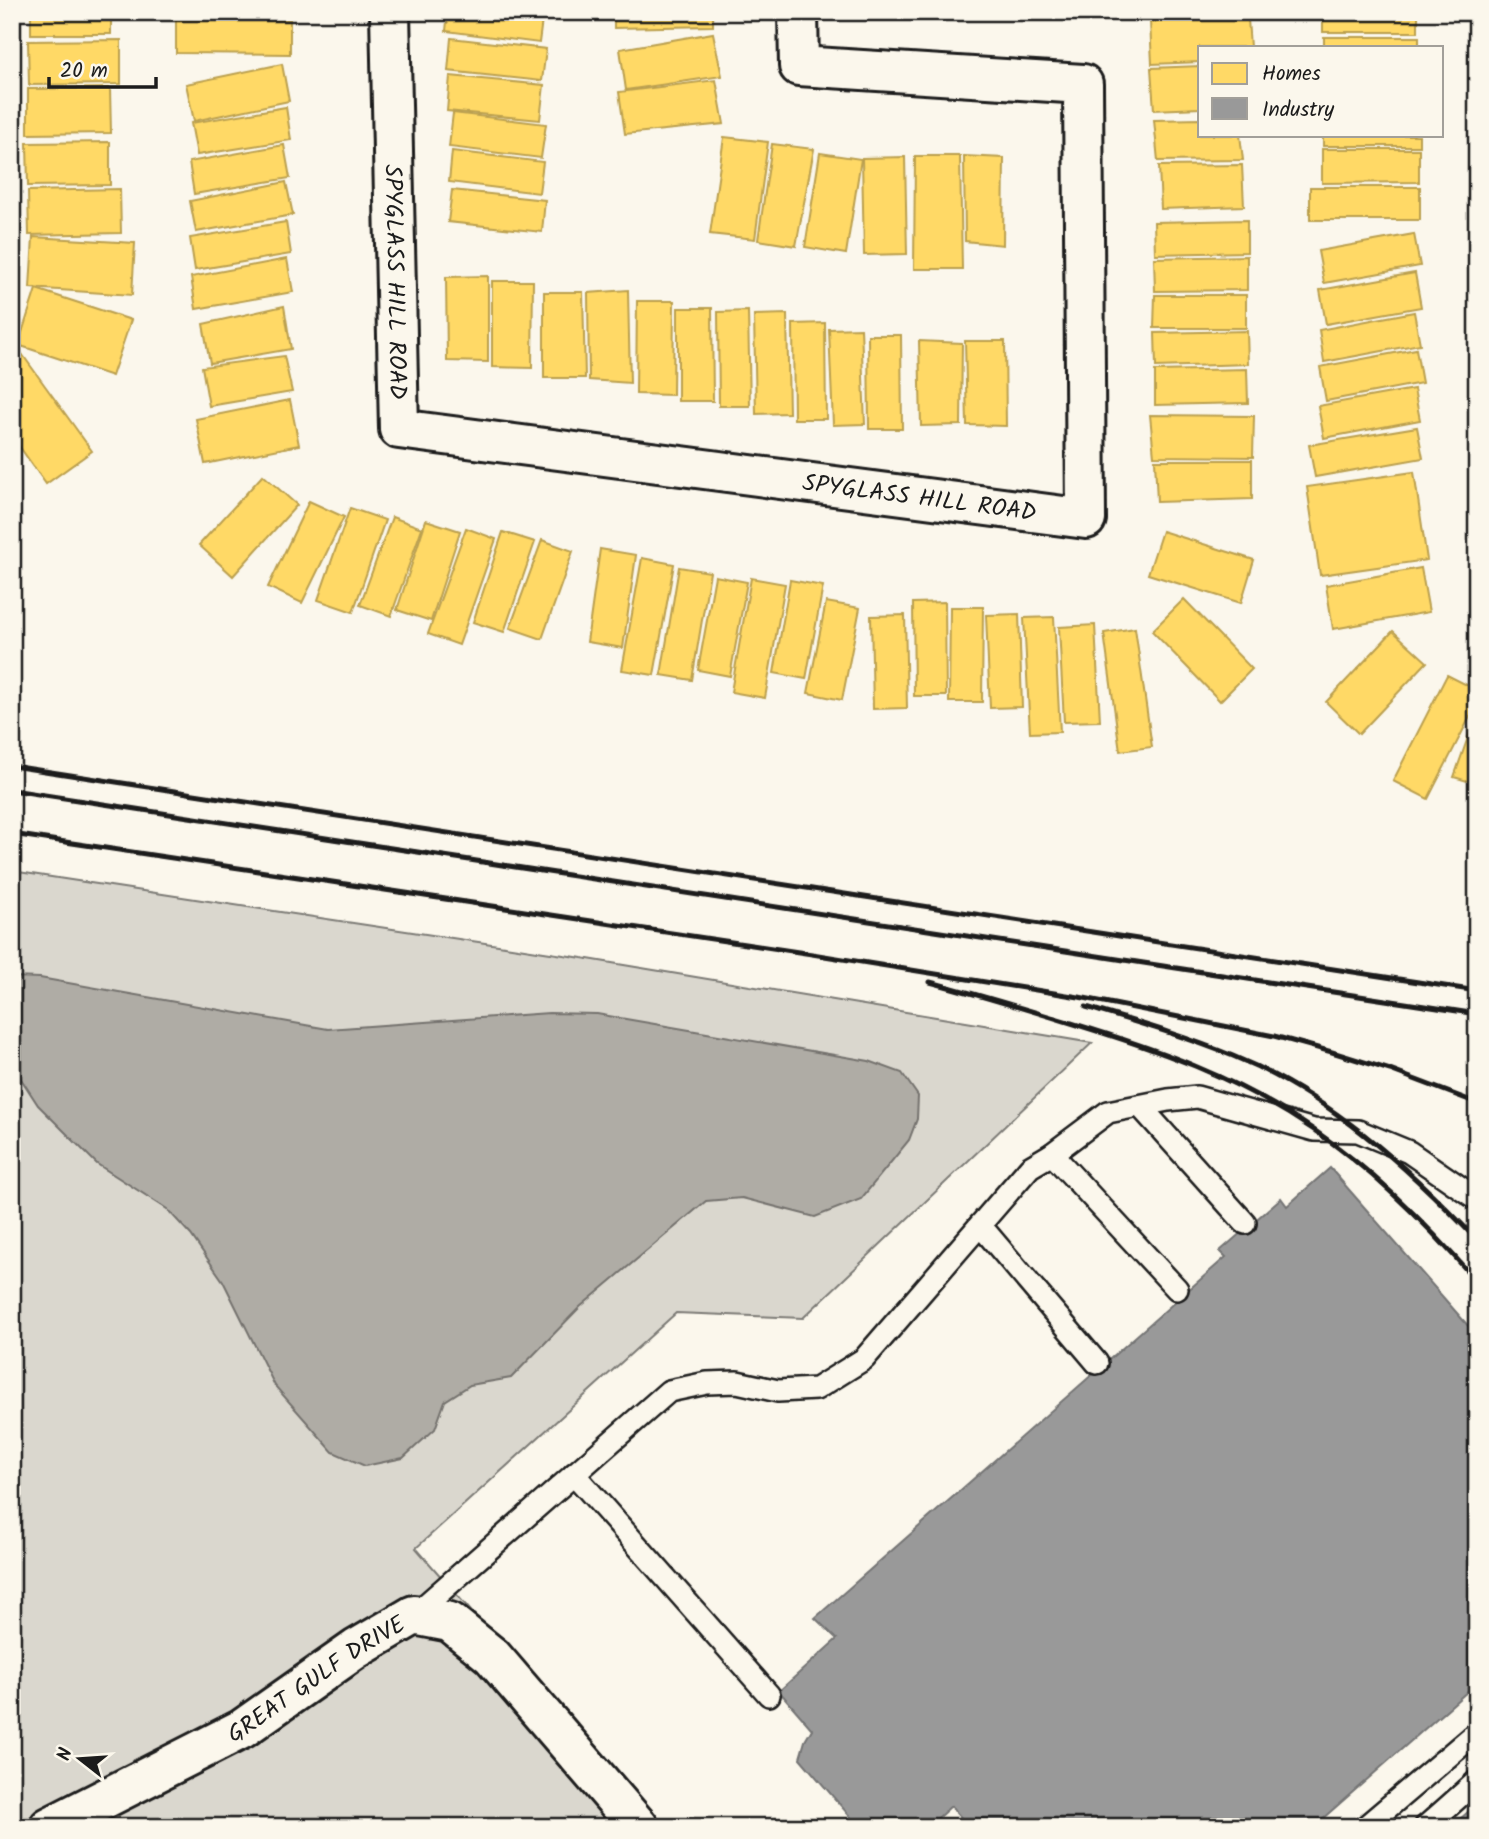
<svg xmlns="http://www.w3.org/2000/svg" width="1489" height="1839" font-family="Kalam,sans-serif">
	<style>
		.green { fill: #dad7ce; stroke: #7b7a75; stroke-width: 2 }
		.water { fill: #afaca5; stroke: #74726e; stroke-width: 2 }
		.homes { fill: #ffd966; stroke: #bba050; stroke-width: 2 }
		.industry { fill: #999; stroke: #747474; stroke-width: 2 }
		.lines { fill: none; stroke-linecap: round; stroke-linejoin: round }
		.lane-casing { stroke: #1c1c1c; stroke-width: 26 }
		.street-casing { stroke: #1c1c1c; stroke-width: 44 }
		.lane { stroke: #fbf7ec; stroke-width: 21 }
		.street { stroke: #fbf7ec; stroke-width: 38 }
		.rail { stroke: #1c1c1c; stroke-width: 5 }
		.labels { text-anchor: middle; stroke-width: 7; stroke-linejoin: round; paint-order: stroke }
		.street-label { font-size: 24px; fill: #1c1c1c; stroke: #fbf7ec }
	</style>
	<rect width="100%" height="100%" fill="#fbf7ec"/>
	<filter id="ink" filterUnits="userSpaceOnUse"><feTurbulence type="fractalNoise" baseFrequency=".0143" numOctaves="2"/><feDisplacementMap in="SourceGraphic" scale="14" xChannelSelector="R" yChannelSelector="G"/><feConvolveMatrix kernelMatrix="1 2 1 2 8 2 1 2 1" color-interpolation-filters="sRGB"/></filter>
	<g filter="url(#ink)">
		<polygon class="green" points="12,871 570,956 1092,1043 803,1318 676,1313 416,1548 659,1827 12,1827"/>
		<polygon class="water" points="12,977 40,978 328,1029 549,1013 597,1014 869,1061 902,1073 918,1096 917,1119 909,1140 861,1199 815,1217 742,1198 706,1201 580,1307 511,1378 470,1385 445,1401 435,1429 403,1458 365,1466 333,1452 275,1386 223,1281 191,1235 167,1209 97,1164 38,1105 12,1065"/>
		<g class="homes">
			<rect x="31" y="12" width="80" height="22"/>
			<rect x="192" y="12" width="98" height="4"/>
			<polygon points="448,12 543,12 539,43 446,31"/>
			<polygon points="614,12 713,12 713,26 614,28"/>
			<rect x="1323" y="12" width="95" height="20"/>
			<polygon points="176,19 290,20 290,54 176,53"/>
			<polygon points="1248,19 1250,47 1200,47 1200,62 1152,64 1150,21"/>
			<polygon points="713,33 722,76 626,90 620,49"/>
			<rect x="1324" y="37" width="95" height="10"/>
			<polygon points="451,38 546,49 542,81 448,71"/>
			<polygon points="121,40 121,84 29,85 28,41"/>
			<polygon points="282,64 289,101 194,121 186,84"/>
			<polygon points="1200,66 1200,108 1154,110 1151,68"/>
			<polygon points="450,76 544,85 540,120 447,111"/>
			<polygon points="716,80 724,124 625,134 619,92"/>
			<polygon points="110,88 111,133 28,134 28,89"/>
			<polygon points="286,107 291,140 197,155 191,123"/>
			<polygon points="453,113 546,124 541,158 449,147"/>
			<polygon points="1200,119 1200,135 1240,135 1243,160 1158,161 1154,120"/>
			<rect x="1323" y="135" width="96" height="11"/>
			<polygon points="724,137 768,142 755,239 710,234"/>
			<polygon points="110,142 110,185 28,186 27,143"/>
			<polygon points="772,144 814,149 796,246 758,240"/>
			<polygon points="284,145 290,178 194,194 189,162"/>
			<polygon points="1322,149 1419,149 1419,182 1322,183"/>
			<polygon points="452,151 543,162 539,193 449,182"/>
			<polygon points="820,153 861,159 846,254 805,247"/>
			<polygon points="915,156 960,156 962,269 914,269"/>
			<polygon points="964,156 1004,158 1003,245 965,241"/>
			<polygon points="905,157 907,254 864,255 862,158"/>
			<polygon points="1242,165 1244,206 1161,209 1159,166"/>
			<polygon points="286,182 293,215 196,232 190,201"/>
			<rect x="1310" y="187" width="110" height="33"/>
			<polygon points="120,189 121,233 29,235 28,191"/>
			<polygon points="452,190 545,200 542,232 448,222"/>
			<polygon points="1247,220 1247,252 1155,254 1154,222"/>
			<polygon points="286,222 291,254 195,270 190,238"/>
			<polygon points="1414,234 1420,266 1324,283 1318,251"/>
			<polygon points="33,237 135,243 132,295 30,288"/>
			<polygon points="1247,256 1247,290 1155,291 1154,258"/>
			<polygon points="287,259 293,292 196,309 191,277"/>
			<polygon points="1415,273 1421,307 1326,324 1320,290"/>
			<polygon points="488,276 488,362 447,361 446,277"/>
			<polygon points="492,281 533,281 532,368 492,367"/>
			<polygon points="36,289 131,320 112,376 18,345"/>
			<polygon points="628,290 630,383 589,380 588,293"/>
			<polygon points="544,292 583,292 585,378 544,378"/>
			<polygon points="1155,295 1246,295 1246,328 1154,328"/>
			<polygon points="637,301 674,301 673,395 636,394"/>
			<polygon points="284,306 291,349 210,363 203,324"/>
			<polygon points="678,308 712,308 713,401 678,401"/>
			<polygon points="748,311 750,406 719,406 718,312"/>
			<polygon points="1414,312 1420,344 1324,362 1319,330"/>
			<polygon points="787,314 789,413 756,414 754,315"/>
			<polygon points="825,323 826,419 794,419 793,324"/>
			<polygon points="861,328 865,424 833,425 829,329"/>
			<polygon points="1247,331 1248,364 1156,367 1155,333"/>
			<polygon points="868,335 901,335 902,429 869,429"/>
			<polygon points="919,341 962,343 961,425 921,426"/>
			<polygon points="965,341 1005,341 1006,426 967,425"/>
			<polygon points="17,347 92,451 46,484 12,436 12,350"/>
			<polygon points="1416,349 1422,383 1326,401 1320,367"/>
			<polygon points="284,356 292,392 209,406 202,367"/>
			<polygon points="1247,369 1248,403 1155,405 1155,371"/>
			<polygon points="1414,389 1420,420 1324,438 1318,406"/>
			<polygon points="290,400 299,445 205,464 196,419"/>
			<polygon points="1150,415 1254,416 1253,457 1154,456"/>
			<polygon points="1417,427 1423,458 1315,477 1309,445"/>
			<polygon points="1155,460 1252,460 1252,499 1157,502"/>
			<polygon points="1414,472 1427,560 1320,575 1307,487"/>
			<polygon points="263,475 297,505 233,576 199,545"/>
			<polygon points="309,501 344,517 302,603 268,587"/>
			<polygon points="350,508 385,520 353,612 318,600"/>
			<polygon points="392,517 422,528 391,616 360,605"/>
			<polygon points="426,520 460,531 431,621 397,610"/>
			<polygon points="466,528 496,539 459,645 428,634"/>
			<polygon points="1162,531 1254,560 1241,603 1148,574"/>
			<polygon points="503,532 535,542 504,632 473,622"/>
			<polygon points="542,540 573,551 542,639 510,628"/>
			<polygon points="600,549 636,555 623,648 587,642"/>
			<polygon points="642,558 674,564 654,675 622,670"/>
			<polygon points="679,567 710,572 692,680 661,675"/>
			<polygon points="1421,568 1429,612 1333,629 1326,585"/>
			<polygon points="715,576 747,582 730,676 698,670"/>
			<polygon points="751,578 785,584 765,698 731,692"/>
			<polygon points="790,580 823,586 806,679 774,673"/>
			<polygon points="1184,599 1252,669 1220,701 1152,631"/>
			<polygon points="826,602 860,608 842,700 808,693"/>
			<polygon points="945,602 946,696 914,696 913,603"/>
			<polygon points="950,607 983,607 982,702 949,702"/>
			<polygon points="1019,614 1022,707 990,708 986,615"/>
			<polygon points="905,615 907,708 873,709 871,616"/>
			<polygon points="1054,617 1060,732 1030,733 1024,618"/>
			<polygon points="1095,625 1100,721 1064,722 1059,627"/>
			<polygon points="1135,628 1152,747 1120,751 1104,633"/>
			<polygon points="1393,631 1427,662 1359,734 1326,702"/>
			<polygon points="1447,675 1477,690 1477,703 1428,799 1393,781"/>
			<polygon points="1477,712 1477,784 1454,777"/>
		</g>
		<g class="industry">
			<polygon points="1330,1168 1477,1336 1477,1683 1313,1827 969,1827 951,1806 928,1827 859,1827 800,1758 805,1741 812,1729 779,1691 837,1639 815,1618 1226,1257 1220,1251 1281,1198 1287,1206"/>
			<polygon points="1477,1804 1477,1827 1451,1827"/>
		</g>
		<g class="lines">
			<defs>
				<g id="lane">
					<polyline points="1140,1106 1245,1223"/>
					<polyline points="1052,1154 1177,1289"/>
					<polyline points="980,1225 1097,1363"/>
					<polyline points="574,1474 769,1695"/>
					<polyline points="414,1615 669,1391 707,1383 737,1382 778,1391 816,1389 864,1359 1030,1167 1052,1154 1108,1112 1168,1100 1197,1097 1314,1130 1358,1131 1409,1152 1477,1199"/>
					<polyline points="1365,1827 1477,1732"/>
					<polyline points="1425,1827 1477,1781"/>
				</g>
				<g id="street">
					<path id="s1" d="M390,12L399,429L1086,519L1083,84L799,66L798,12"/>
					<path id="s2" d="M49,1827L242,1729L356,1649L414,1615L450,1622L492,1656L639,1827"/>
				</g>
			</defs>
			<use href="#lane" class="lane-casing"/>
			<use href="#street" class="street-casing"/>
			<use href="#lane" class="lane"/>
			<use href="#street" class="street"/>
			<g class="rail">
				<polyline points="12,766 1477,991"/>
				<polyline points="12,790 1477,1014"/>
				<polyline points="12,834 812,954 1079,997 1274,1036 1332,1052 1390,1070 1477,1103"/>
				<path d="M930,982C976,994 1022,1008 1068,1022C1157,1049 1237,1077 1314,1130C1375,1172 1429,1226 1477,1282"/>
				<path d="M1086,1007C1136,1022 1185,1036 1233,1056C1327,1094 1407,1166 1477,1240"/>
			</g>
		</g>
	</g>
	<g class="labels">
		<g class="street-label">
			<text dy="8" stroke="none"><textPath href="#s1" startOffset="270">SPYGLASS HILL ROAD</textPath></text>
			<text dy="8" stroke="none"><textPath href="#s1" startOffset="942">SPYGLASS HILL ROAD</textPath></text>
			<text dy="8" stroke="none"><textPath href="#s2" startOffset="306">GREAT GULF DRIVE</textPath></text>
		</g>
	</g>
	<rect width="1489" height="1839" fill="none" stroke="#fbf7ec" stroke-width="42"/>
	<rect x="21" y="21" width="1447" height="1797" fill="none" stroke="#1c1c1c" stroke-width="2.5" filter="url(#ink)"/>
	<rect x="1198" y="46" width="245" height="91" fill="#fbf7ec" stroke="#a29f99" stroke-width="2"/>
	<rect x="1212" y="63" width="35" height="21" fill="#ffd966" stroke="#a29f99" stroke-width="2"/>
	<text x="1262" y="80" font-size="21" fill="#1c1c1c">Homes</text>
	<rect x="1212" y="98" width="35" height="21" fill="#999999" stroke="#a29f99" stroke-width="2"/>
	<text x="1262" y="116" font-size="21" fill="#1c1c1c">Industry</text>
	<g transform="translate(80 1759) rotate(287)" stroke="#fbf7ec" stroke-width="5" paint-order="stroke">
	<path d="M0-5L12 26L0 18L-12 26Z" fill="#1c1c1c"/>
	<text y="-10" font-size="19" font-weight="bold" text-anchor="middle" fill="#1c1c1c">N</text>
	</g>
	<path d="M49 77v10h107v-10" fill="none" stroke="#1c1c1c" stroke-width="3.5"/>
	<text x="60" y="77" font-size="21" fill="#1c1c1c" stroke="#fbf7ec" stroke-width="5" paint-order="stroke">20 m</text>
</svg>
